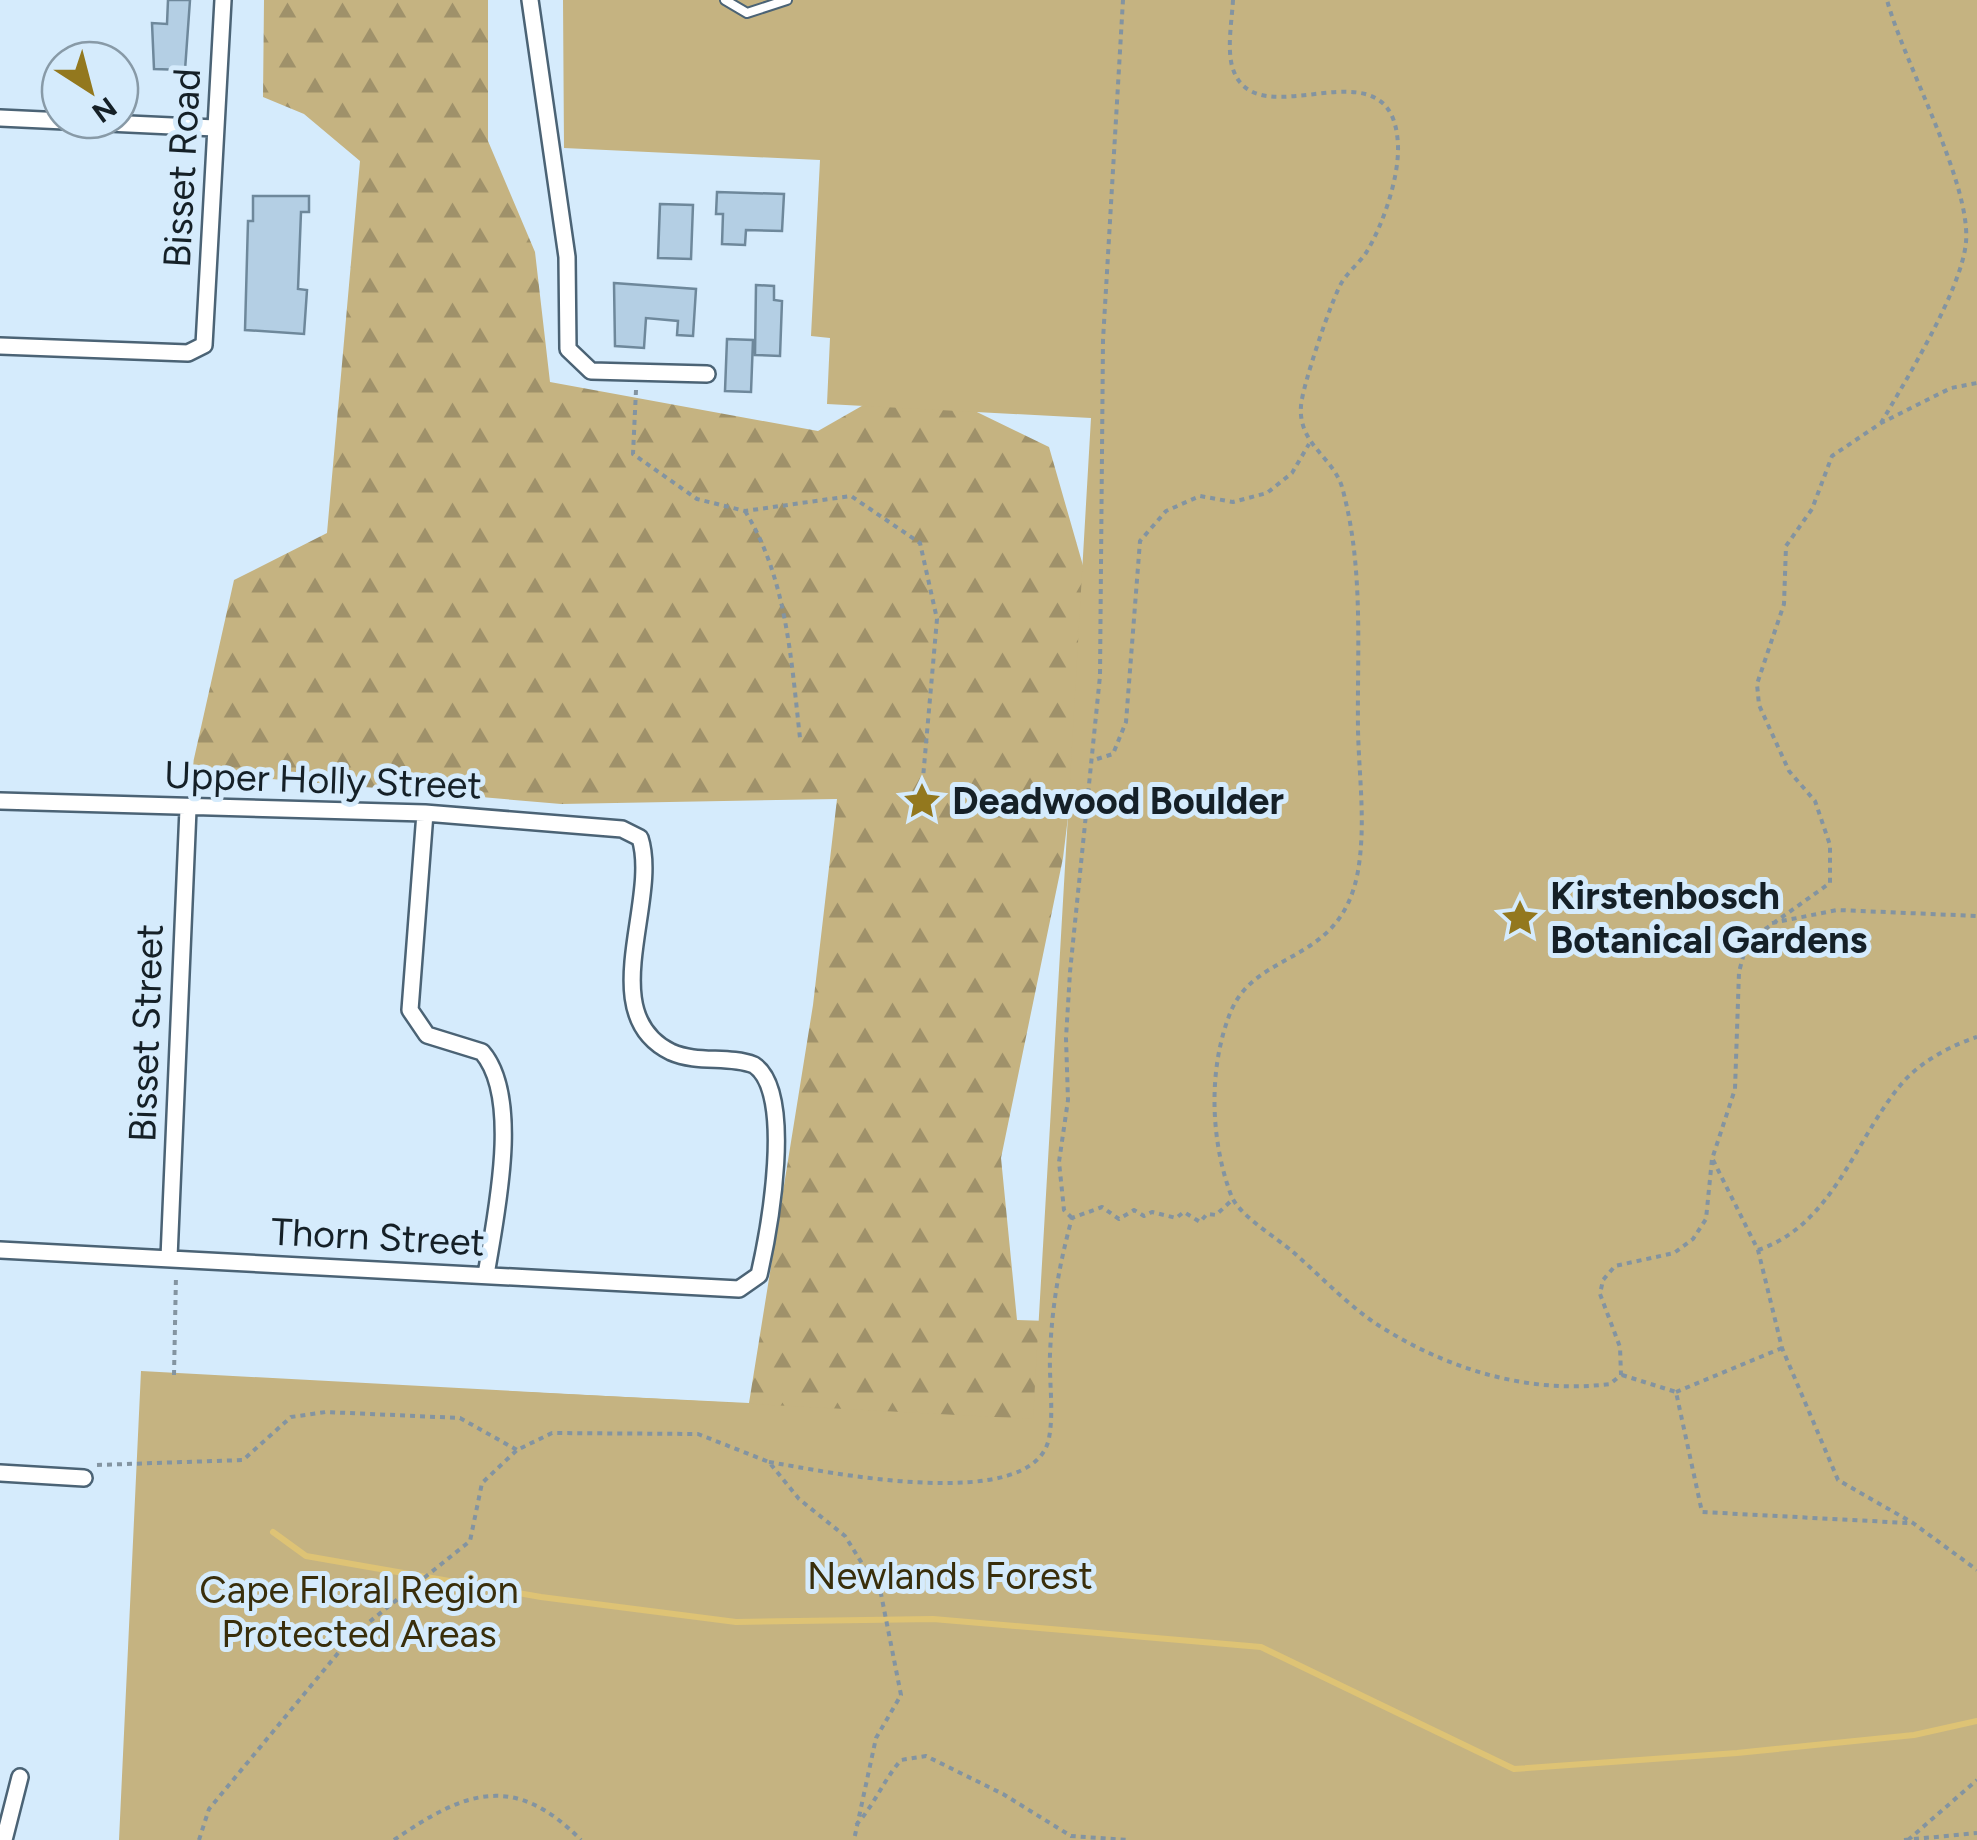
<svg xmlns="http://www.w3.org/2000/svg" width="1977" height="1840" viewBox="0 0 1977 1840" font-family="Figtree,sans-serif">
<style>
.forest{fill:url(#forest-firs)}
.green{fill:#c5b381}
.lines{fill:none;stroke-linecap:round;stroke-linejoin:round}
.stream{stroke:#dec375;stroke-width:6}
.building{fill:#b4cfe4;stroke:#6e889b;stroke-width:2.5}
.lane-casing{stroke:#4b6375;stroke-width:12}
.street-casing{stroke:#4b6375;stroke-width:20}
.path{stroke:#8394a1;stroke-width:4;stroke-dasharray:5 5;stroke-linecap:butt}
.lane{stroke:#fff;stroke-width:8}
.street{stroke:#fff;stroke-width:15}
.labels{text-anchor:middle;stroke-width:10;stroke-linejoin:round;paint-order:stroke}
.street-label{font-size:38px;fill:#152027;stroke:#d5ebfc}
.poi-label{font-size:38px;font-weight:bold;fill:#152027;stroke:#d5ebfc;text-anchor:start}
.park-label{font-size:38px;fill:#392e0b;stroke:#d5ebfc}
</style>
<defs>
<pattern id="forest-firs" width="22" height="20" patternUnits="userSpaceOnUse" patternTransform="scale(2.5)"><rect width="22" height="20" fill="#c5b381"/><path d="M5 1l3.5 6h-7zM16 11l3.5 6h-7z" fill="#9f916a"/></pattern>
</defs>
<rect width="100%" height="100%" fill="#d5ebfc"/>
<path class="forest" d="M264 0H488V141L535 252 550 382 818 431 909 379 1049 447 1094 604 1063 858 1001 1158 1017 1320 1210 1326 1687 0 1977 1840H141L172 1375 749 1403 813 1005 837 799 561 804 191 772 234 580 327 533 360 161 304 114 263 97Z"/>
<path class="green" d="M563 0H1977V1840H119L141 1371 1033 1419 1091 418 827 404 830 338 811 336 820 160 564 148Z"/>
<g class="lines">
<path class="stream" d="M273 1532 306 1556 541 1597 736 1622 933 1619 1261 1647 1514 1769 1737 1753 1914 1735 1977 1721"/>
</g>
<path class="building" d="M168 0H190L185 70 154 69 152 23 167 24Z
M717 192 784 194 782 231 746 230 745 245 722 244 723 214H716Z
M253 196H309V212H301L298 289 307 290 304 334 245 330 248 221H253Z
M660 204 693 205 691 259 658 258Z
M614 283 696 289 693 336 677 335 678 321 646 318 644 348 615 346Z
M756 285 774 286V300L782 301 780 356 755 355Z
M727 339 753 340 751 392 725 391Z"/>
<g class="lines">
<g class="lane-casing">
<path id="lane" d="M725 0 747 13 787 0"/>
</g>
<g class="street-casing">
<path id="street" d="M530 0 567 257 568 349 591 371 707 374
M0 118 215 128
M0 346 188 353 204 345 223 0
M0 801 425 813 622 829 640 838C660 901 593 1014 671 1052 698 1064 728 1055 754 1065 795 1092 769 1231 759 1275L739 1289 0 1250
M425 813 410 1010 427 1035 482 1052C522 1098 495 1218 486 1275
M169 1258 188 809
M0 1473 84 1478
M4 1840 20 1777"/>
</g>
<path class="path" d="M1233 0C1232 20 1227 46 1232 66 1254 145 1394 33 1398 146 1399 178 1383 225 1366 253 1359 263 1349 271 1342 282 1332 298 1302 387 1301 406 1298 444 1333 457 1342 487 1364 566 1357 649 1358 730 1359 777 1366 824 1358 871 1341 966 1258 948 1231 1011 1208 1067 1210 1139 1231 1195 1239 1216 1276 1237 1293 1252 1323 1278 1352 1310 1386 1330 1453 1371 1532 1394 1610 1384L1621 1375 1620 1347 1600 1294 1603 1280 1615 1266 1674 1253 1693 1239 1706 1219 1712 1159 1735 1089 1739 972 1747 942 1830 883V845L1815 801 1789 771 1759 705 1757 684 1784 604 1786 546 1812 509 1832 456 1881 423 1951 388 1977 383
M636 390 633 454 697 499 745 511 851 496 920 543 937 619 923 778
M1881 423C1906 380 1962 289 1966 242 1971 183 1904 63 1887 0
M745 511C787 579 791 659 800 738
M1097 759 1113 754 1126 722 1140 541 1166 511 1200 496 1233 502 1267 493 1292 473 1309 444
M1772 923 1837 910 1977 916
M1713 1160 1758 1250 1782 1348 1838 1480 1913 1523 1977 1570
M1072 1218 1064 1210 1059 1162 1068 1100 1066 1038 1070 972 1100 676 1103 340 1123 0
M1758 1250C1835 1224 1855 1137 1904 1081 1922 1061 1952 1045 1977 1037
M174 1375 176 1275
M1622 1375 1676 1392 1702 1512 1908 1523
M1676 1392 1782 1348
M769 1462C823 1471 1034 1516 1049 1438 1054 1412 1049 1381 1050 1354 1052 1306 1059 1265 1072 1218L1102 1207 1119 1219 1134 1210 1144 1216 1152 1212 1176 1218 1184 1212 1200 1222 1207 1214 1216 1215 1232 1200
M97 1465 243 1460 291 1417 326 1412 460 1418 517 1450
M856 1825C875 1804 883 1781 901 1760L926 1756 1003 1794 1071 1836 1128 1840
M199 1840 209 1809 353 1635 470 1541 482 1483 517 1450 552 1433 698 1434 769 1462 799 1499 845 1536 881 1594 901 1695 876 1738 854 1840
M394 1840C465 1791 514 1772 581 1840
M1904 1840 1977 1833
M1908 1840 1977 1780"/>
<use href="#lane" class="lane"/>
<use href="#street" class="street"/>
</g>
<defs>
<g id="sight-bare" transform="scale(3)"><path d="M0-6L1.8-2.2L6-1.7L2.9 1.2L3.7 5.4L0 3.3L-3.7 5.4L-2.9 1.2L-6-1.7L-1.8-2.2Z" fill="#93781e" stroke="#d5ebfc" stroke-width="2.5" paint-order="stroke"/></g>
</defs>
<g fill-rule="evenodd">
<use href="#sight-bare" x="922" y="801"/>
<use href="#sight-bare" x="1520" y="918"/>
</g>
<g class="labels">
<g class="street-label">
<text transform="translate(182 168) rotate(-87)" y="13">Bisset Road</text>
<text transform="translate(323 780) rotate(2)" y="13">Upper Holly Street</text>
<text transform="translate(146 1033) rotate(-88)" y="13">Bisset Street</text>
<text transform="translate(378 1237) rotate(3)" y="13">Thorn Street</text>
</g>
<g class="poi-label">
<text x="952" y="814">Deadwood Boulder</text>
<text x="1550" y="909">Kirstenbosch<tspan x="1550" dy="44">Botanical Gardens</tspan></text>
</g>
<g class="park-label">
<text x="950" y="1589">Newlands Forest</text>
<text x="359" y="1603">Cape Floral Region<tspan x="359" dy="44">Protected Areas</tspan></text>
</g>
</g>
<g transform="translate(90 90) rotate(144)"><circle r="48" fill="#d5ebfc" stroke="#889aa7" stroke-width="2.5"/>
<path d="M0-8L18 38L0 25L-18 38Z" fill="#93781e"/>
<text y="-15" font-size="28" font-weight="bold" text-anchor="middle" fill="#152027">N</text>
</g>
</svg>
